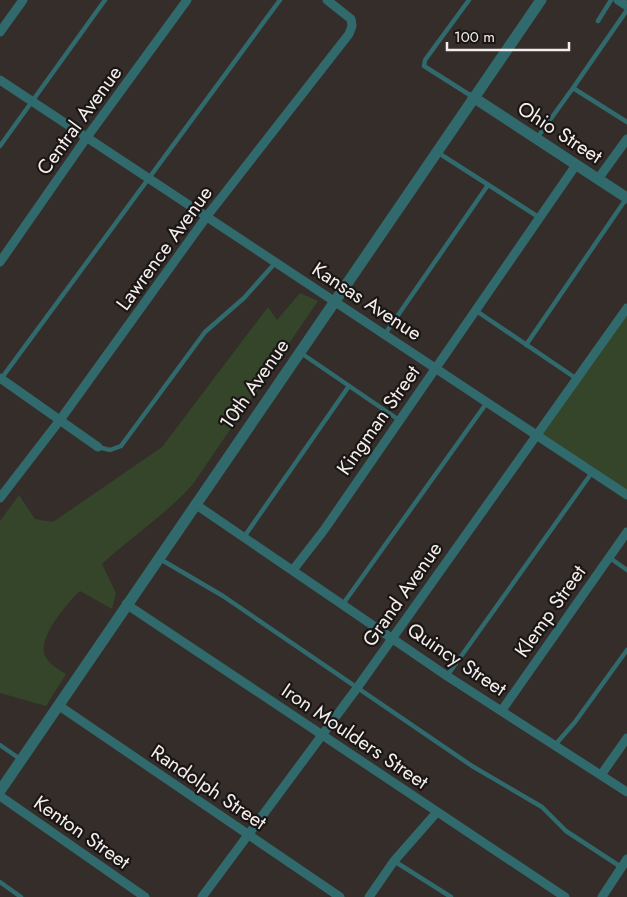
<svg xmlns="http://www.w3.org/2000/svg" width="627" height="897" viewBox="0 0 627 897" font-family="Jost,sans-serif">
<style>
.green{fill:#344529}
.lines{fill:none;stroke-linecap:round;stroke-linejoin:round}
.service{stroke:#306a6d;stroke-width:4.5}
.minor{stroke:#306a6d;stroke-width:9}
.tertiary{stroke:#306a6d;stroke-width:11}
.labels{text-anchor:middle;stroke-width:4.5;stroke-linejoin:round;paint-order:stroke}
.street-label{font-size:20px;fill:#f3eeeb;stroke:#1a1615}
</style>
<rect width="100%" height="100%" fill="#352d29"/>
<path class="green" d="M300 293 318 301 193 484C166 515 132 536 102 564L116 593 112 609 80 591C68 602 37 638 45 656 49 664 58 669 66 674L46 706 0 693V521L19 495 35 519 53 522 162 447 268 307 277 320Z
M627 308V495L538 434Z"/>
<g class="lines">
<path class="service" d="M469 0 425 60 424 66 473 97
M598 21 611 0
M573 88 627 10
M537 138 573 88 627 122
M0 146 105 0
M437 152 540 218
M475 310 577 379
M385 334 488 185
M526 345 626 199
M301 353 399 420
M1 379 280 0
M98 447 110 450 121 446 205 332 244 298 276 262
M244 537 349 386
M610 558 627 570
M160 559 223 596 472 766 542 807 566 831 621 867
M343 604 488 401
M447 676 593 471
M0 745 20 759
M555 745 575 722 627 650
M394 861 451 897
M0 882 21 897"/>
<path class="minor" d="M618 0 627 6
M0 32 23 0
M0 80 627 495
M598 179 627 139
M0 262 87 137 187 0
M0 378 98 447
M0 498 60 420 207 216 349 34 352 26 351 19 327 0
M195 504 447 676 627 792
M293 570 324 530 576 165
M126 604 565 897
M58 705 340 897
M502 710 627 532
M601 775 627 738
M0 796 145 897
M202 897 357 688 627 308
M369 897 394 861 437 812
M602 897 627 859"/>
<path class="tertiary" d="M473 97 627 198
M0 791 541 0"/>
</g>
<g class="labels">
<g class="street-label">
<text transform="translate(79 120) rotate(-54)" y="7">Central Avenue</text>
<text transform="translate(560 132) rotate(33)" y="7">Ohio Street</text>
<text transform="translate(164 248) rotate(-54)" y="7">Lawrence Avenue</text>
<text transform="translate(367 301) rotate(33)" y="7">Kansas Avenue</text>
<text transform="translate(254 384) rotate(-55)" y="7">10th Avenue</text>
<text transform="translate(378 420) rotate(-55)" y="7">Kingman Street</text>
<text transform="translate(402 594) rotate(-55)" y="7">Grand Avenue</text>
<text transform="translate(550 611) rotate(-55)" y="7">Klemp Street</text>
<text transform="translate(457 659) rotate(34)" y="7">Quincy Street</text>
<text transform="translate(355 736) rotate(34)" y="7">Iron Moulders Street</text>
<text transform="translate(209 787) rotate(34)" y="7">Randolph Street</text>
<text transform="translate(82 832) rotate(35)" y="7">Kenton Street</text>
</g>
</g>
<path d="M447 42v8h122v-8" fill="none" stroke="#f3eeeb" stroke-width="2.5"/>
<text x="454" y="42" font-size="15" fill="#f3eeeb" stroke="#1a1615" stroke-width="4" paint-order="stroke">100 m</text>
</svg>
